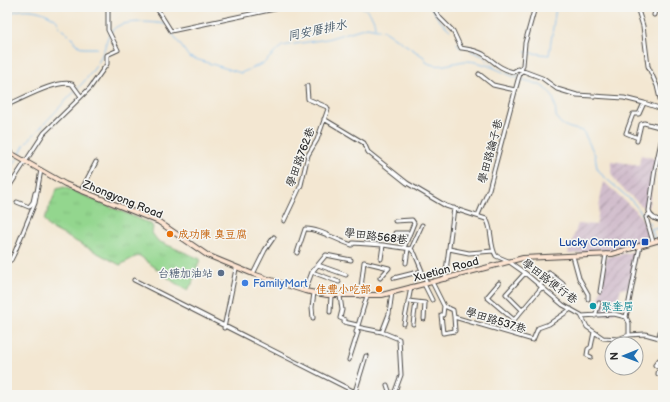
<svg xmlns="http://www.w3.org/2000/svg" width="670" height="402" viewBox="0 0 670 402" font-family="'Balsamiq Sans','LXGW WenKai TC',sans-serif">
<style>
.industrial{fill:url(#industrial-furrows)}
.grass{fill:url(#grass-tufts);stroke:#5f805c}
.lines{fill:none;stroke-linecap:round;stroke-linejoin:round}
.stream{stroke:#7bbaef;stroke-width:1}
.street-casing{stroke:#494744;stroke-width:5}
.secondary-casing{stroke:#494744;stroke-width:6}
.street{stroke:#fff;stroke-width:3}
.secondary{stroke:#fde4d1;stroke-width:4}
.food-dot{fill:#e8710a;stroke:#f6f6f2;stroke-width:1.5}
.transit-dot{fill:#1a4fb4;stroke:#f6f6f2;stroke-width:1.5}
.service-dot{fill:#5c6f8a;stroke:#f6f6f2;stroke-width:1.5}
.shop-dot{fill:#3f7fe0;stroke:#f6f6f2;stroke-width:1.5}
.culture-dot{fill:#0f9aa8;stroke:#f6f6f2;stroke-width:1.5}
.labels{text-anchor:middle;stroke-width:3;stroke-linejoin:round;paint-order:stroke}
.street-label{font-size:11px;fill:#2b2b2b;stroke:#f6f6f2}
.food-label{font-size:11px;fill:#c56008;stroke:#f6f6f2;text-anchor:start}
.transit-label{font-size:11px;fill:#164399;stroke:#f6f6f2;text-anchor:end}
.service-label{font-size:11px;fill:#4e5e75;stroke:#f6f6f2;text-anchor:end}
.shop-label{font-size:11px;fill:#366cbe;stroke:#f6f6f2;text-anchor:start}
.culture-label{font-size:11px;fill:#0d838f;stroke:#f6f6f2;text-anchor:start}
.water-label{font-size:12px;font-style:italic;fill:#435666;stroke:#f6f6f2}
</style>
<defs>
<pattern id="industrial-furrows" width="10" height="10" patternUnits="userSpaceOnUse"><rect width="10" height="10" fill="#d1bdcc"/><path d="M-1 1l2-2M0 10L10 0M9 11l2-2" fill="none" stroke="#aa9aa6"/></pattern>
<pattern id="grass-tufts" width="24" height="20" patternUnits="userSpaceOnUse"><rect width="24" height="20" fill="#93d68e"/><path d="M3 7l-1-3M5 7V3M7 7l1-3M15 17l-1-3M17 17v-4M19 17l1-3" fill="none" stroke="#7fb87b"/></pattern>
</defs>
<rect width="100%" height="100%" fill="#f6f6f2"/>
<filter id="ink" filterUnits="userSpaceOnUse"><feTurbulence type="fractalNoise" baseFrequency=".025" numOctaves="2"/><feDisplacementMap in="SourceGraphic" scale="8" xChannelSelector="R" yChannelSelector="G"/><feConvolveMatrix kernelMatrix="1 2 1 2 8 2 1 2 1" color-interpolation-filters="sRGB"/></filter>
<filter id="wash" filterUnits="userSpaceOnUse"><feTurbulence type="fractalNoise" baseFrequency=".012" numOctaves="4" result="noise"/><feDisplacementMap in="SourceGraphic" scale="16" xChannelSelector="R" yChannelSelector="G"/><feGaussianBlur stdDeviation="0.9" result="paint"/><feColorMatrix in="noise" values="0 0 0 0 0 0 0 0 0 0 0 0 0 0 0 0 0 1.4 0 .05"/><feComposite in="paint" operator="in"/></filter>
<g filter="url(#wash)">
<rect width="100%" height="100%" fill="#f3e7d2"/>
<path class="industrial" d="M641 155 656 159 649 204 646 210 617 183 611 173 612 161 639 165Z
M603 181 639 214 645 224 649 241 624 250 568 254 578 224 596 225 597 222Z
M637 251 629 289 621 288 614 314H607L600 316 602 302 599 301 606 257Z"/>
<path class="grass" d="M64 187 151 224 153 227 152 233 158 241 200 259 192 284 187 290 175 283 140 256 135 257 120 265 49 227 44 220 57 189Z"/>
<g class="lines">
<path class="stream" d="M362 7C369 11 375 18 375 27
M431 7 439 20 450 30
M7 15C21 6 41 9 55 19 58 21 58 24 60 27 64 33 72 35 75 43L83 48H97
M172 33 189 57 241 73 264 63 282 46 327 39 367 27 383 30 424 57 426 62C439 70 452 62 466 61 483 61 502 72 517 78
M457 43 460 48
M471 51 483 56 494 67
M525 52 549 55 556 7
M516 77 520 70
M520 79C536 83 552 86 555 105 556 110 555 116 558 120 563 128 576 129 583 131L595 155 597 168 602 175 632 201 644 216
M77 89C86 80 95 69 101 57 107 46 105 35 116 27 126 20 154 22 165 24
M18 157 25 144 75 91
M7 176 17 159
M649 222 655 240
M652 229 663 228
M656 242 663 252"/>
</g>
</g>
<g filter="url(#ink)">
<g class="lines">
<g class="street-casing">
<path id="street" d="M156 7 171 31 284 7
M433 7 440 18 453 31 461 48C468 49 476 50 483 54 495 62 498 68 513 72L518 69 542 78 557 89 577 95 624 98 644 103
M637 7 643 26 648 66 657 86 663 112
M656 7 663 11
M654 15 656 7
M479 74 493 85 515 90
M7 105C22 99 57 79 72 84L80 95
M324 119 364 143 368 152 407 183 446 206 486 219C493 228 489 245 496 256L508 261 525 273 563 305 581 315 587 327 603 338 618 339 629 335 645 334 663 339
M663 133 655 169 649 211C650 217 657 220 663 221
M638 138 626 133 633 114H639L644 103 662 109
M637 141 641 124 644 123 663 128
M7 190 44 133 90 88 107 64V55L118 50 108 30V7
M81 191 96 162
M17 202 29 207 33 202 35 193
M649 214 646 217 653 242
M478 215 489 189 518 80 523 65 525 43 535 7
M284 221 301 185 308 155 317 140 328 109 327 107 308 99 307 86
M395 221 412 220 414 223 404 248
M395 233H410
M411 249 422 225
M449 249 469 253 493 251
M297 253 305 229C318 228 338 241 352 245L353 243 383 245 411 249 415 254 427 283
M573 256 579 278 588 294V299
M381 259 383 245
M7 261 11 260 14 254 35 203 41 170
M406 263 408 249
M318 265 346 275
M312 272 339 282
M253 274 265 250 274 237
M394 278 422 271
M445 279 454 208
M134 280 361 395
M432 282 444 306 443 315H441L443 333 455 331 454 317
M499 283 487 297 514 320 542 287
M424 284 432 300
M540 285 549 273 563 284
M305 291 312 272 326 255 351 260
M600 292 606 254
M340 296 342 310 340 318 345 320 344 322 357 325
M360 296 364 262 389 268 380 278
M408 301 425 303 424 319
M444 306 453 310 454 317 533 340 538 328 549 324 571 309
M521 309 506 294 525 273
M330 312 331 296
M582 316 614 314 626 317
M595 316 599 303
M313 318 312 307 314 293
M404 324 411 287
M413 324 416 302
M357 327 382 332 399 339 401 375 394 394H390L387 385
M224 328 236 269
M382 332 389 314 392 292
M629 335V323L626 317 640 246
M659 338 660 332H663
M591 357 587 355 588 349 591 347 594 332
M349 360 358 332H356L367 296
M658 374 659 368 655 365 659 360 663 358
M355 392 366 356"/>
</g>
<g class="secondary-casing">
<path id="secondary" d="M7 151 65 184 159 222 207 255 253 274 305 291 327 295H382L523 258 612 254 663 239"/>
</g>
<use href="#street" class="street"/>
<use href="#secondary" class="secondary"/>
</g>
</g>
<g class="food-dot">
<circle cx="170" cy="234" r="4"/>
<circle cx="379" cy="289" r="4"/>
</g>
<rect class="transit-dot" x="641" y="238" width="8" height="8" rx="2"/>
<circle class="service-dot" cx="221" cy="273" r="4"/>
<circle class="shop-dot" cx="245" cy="283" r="4"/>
<circle class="culture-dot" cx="593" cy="306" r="4"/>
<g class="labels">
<g class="street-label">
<text transform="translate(490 151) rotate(-75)" y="4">學田路論子巷</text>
<text transform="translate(300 157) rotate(-70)" y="4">學田路762巷</text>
<text transform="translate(123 199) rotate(22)" y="4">Zhongyong Road</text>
<text transform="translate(376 236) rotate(7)" y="4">學田路568巷</text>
<text transform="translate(446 269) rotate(-15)" y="4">Xuetian Road</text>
<text transform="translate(550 281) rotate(37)" y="4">學田路便行巷</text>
<text transform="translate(496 320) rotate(17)" y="4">學田路537巷</text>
</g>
<g class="food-label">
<text x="178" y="238">成功陳 臭豆腐</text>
<text x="371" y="293" text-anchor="end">佳豐小吃部</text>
</g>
<g class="transit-label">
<text x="637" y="246">Lucky Company</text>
</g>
<g class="service-label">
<text x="213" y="277">台糖加油站</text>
</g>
<g class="shop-label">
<text x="253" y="287">FamilyMart</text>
</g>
<g class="culture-label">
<text x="601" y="310">聚奎居</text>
</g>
<g class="water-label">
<text transform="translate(317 30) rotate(-12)" y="4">同安厝排水</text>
</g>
</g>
<rect width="670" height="402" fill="none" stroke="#f6f6f2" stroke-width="24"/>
<g transform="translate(624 356) rotate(269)"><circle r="19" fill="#f6f6f2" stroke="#a5a5a2"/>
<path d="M0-3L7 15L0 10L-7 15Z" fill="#1f6fb2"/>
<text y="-6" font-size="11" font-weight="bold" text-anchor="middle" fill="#2b2b2b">N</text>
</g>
</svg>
